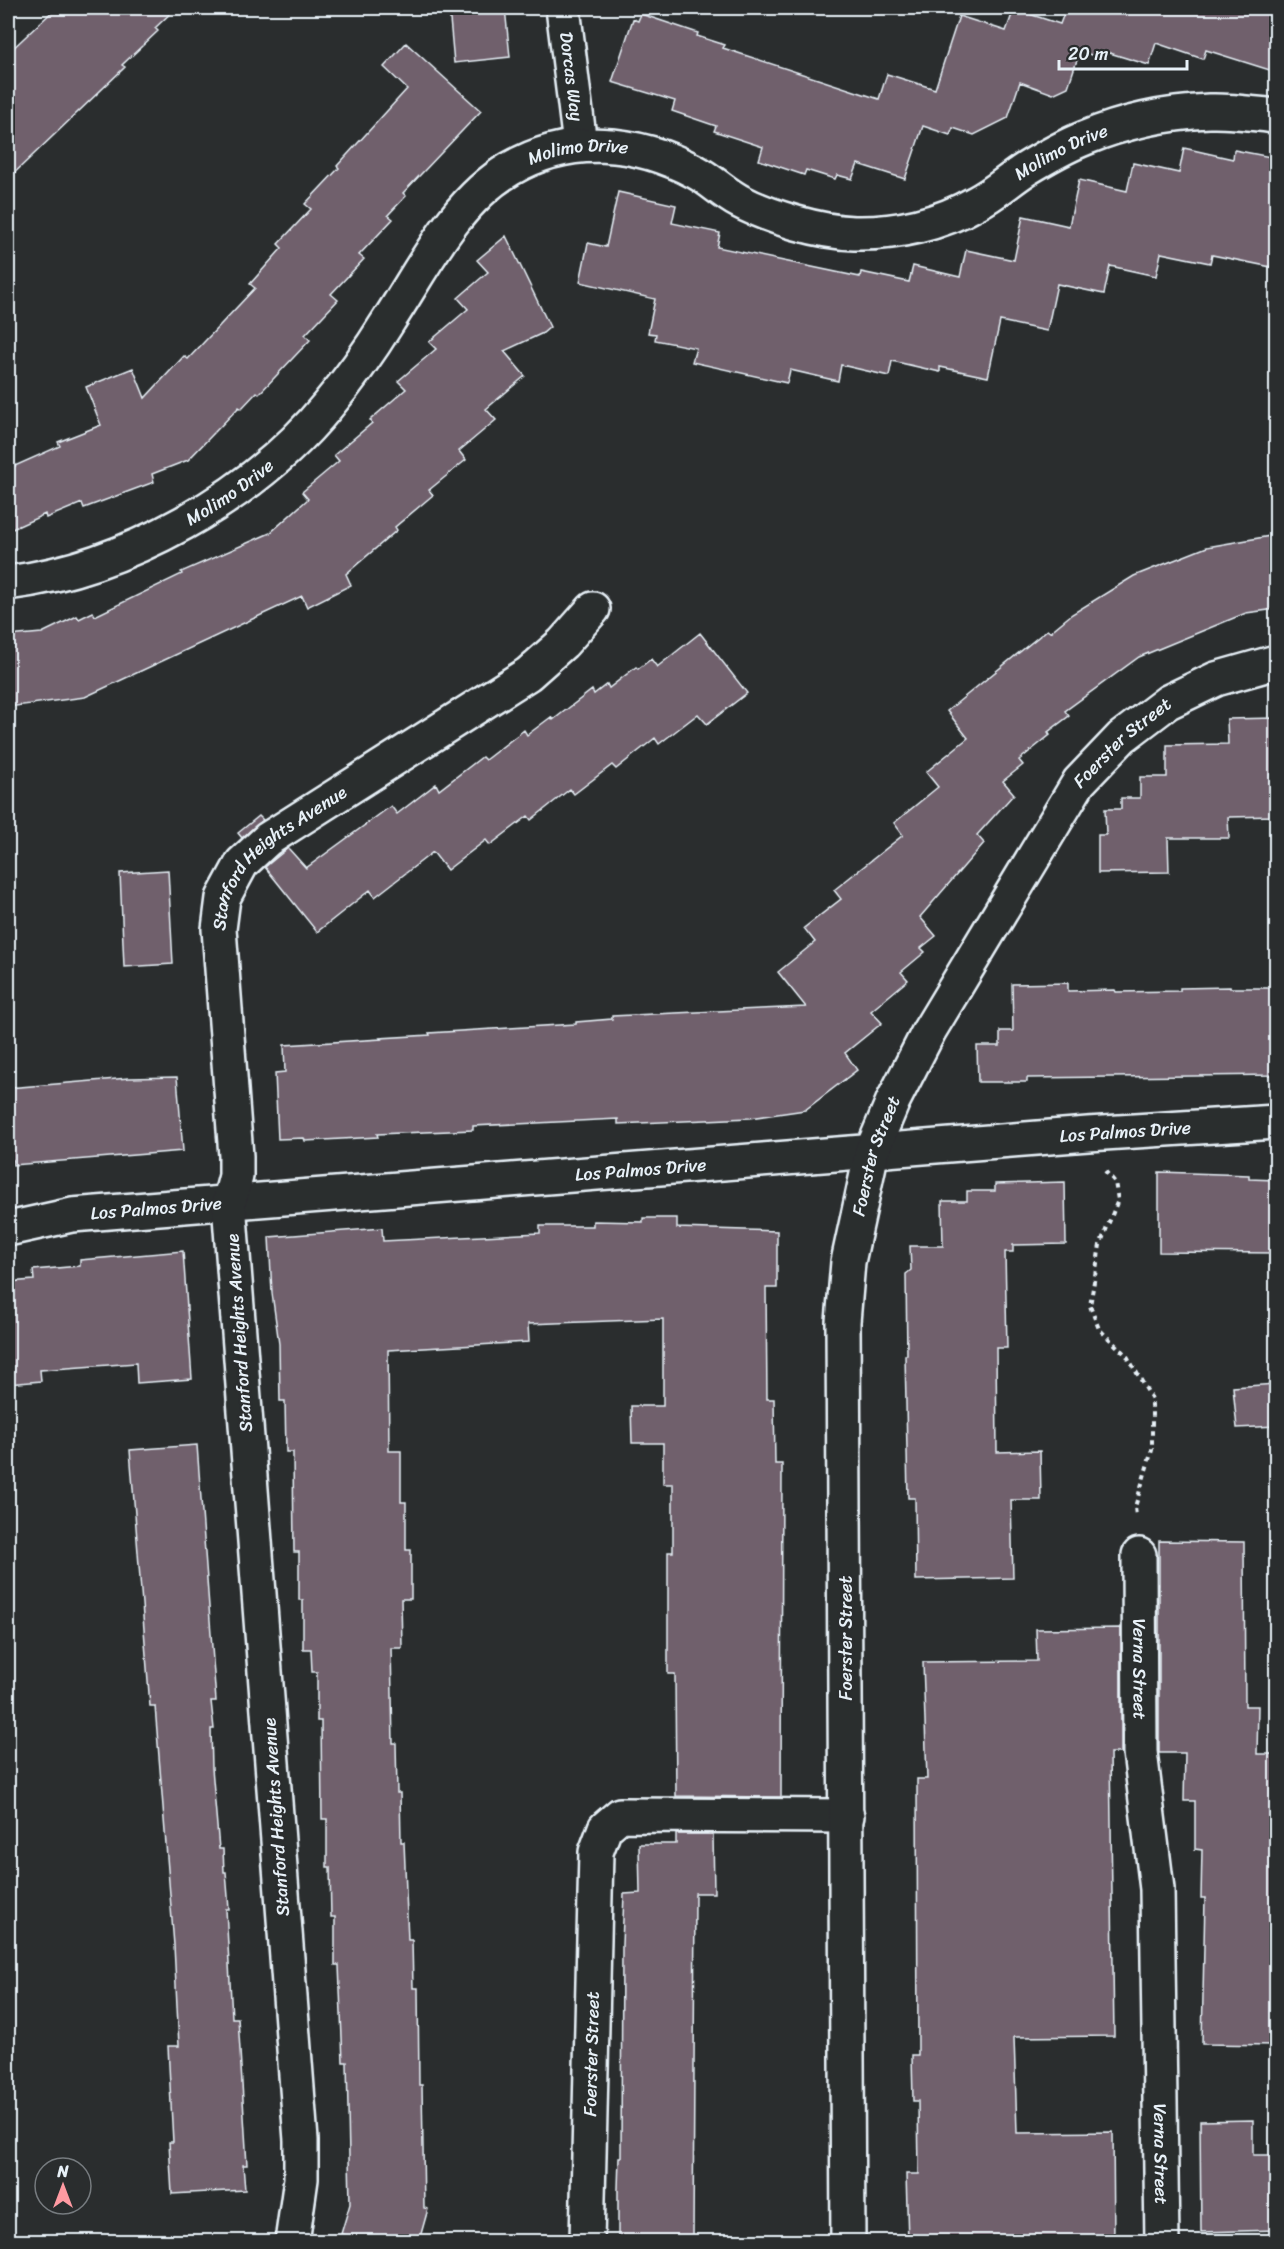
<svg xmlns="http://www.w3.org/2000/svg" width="1284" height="2249" viewBox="0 0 1284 2249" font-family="Sriracha,sans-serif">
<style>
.building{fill:#70606c;stroke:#e8f1f8;stroke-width:1.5}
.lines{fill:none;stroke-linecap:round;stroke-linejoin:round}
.minor-casing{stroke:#e8f1f8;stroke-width:38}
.path{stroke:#e8f1f8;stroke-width:4;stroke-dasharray:4.5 4.5;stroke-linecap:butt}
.minor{stroke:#2a2d2e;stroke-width:33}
.labels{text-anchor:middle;stroke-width:5;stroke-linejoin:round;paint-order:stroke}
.street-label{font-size:18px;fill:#e8f1f8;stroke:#2a2d2e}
</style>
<rect width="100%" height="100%" fill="#2a2d2e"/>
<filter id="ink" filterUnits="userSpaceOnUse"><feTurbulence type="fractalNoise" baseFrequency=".0167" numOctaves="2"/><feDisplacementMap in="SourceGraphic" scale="12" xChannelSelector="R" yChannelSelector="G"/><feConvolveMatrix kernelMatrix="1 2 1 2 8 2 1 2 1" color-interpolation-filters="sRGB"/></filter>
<g filter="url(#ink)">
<path class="building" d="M56 8H176L155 28 158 31 122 65 125 67 8 179V53Z
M449 8H505L510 57 454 63Z
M1066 8H1276V72L1206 50 1203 59 1156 43 1149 65 1103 51 1100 58 1080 51 1068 87 1053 94 1020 82 1008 118 974 135 953 128 950 135 923 126 905 179 858 164 852 179 837 175 835 179 806 170 804 175 759 160 763 147 714 131 716 126 672 111 675 101 612 82 633 19 638 21 641 14 698 33 697 36 725 45 723 48 879 99 887 74 935 89 959 16 1006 31 1014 9 1060 24Z
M406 43 481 111 403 193 406 196 388 215 393 219 359 255 364 259 331 294 338 300 305 335 310 340 259 394 257 392 241 409 239 407 188 460 152 474 154 482 84 508 82 503 46 518 45 514 8 531V469L60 446 58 442 101 425 86 387 133 368 145 398 184 356 188 359 255 288 250 284 282 248 278 244 311 209 305 204 339 168 337 166 407 89 384 67Z
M1184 148 1233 159 1234 150 1276 158V268L1212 255 1210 263 1161 253 1156 276 1110 266 1104 294 1057 284 1047 331 1000 321 988 377 940 367V372L892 361 889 376 841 365 838 381 790 370 787 383 692 362 696 348 655 340 656 334 648 333 655 299 580 282 588 243 606 247 618 192 676 205 672 223 720 233 717 247 860 277 861 272 909 282 913 266 960 277 966 250 1014 260 1023 216 1069 226 1079 180 1127 191 1133 163 1179 173Z
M506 236 550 327 543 333 504 351 525 376 486 409 496 420 459 451 466 460 429 490 433 495 395 527 397 530 346 574 351 585 307 607 302 596 85 697 8 707V636L42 633 77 616 79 619 93 612 95 616 182 574 181 572 270 533 308 499 302 492 339 461 334 455 372 423 370 420 406 389 398 381 436 349 429 342 468 309 458 298 488 272 477 260Z
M1276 535V609L1246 613 1139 657 1065 711 1069 716 1048 732 1050 735 1019 760 1023 765 1003 781 1014 794 977 835 984 843 920 917 936 936 921 948 925 952 901 972 908 980 871 1011 882 1023 845 1053 857 1070 805 1110 750 1118 618 1124V1119L473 1126V1130L377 1134 378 1137 305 1141 304 1138 278 1139 275 1073 285 1072 284 1045 381 1039 380 1038 430 1035 429 1033 576 1024V1022L612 1019V1016L806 1007 778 972 815 942 804 928 841 899 834 890 903 835 894 823 938 787 926 772 968 738 947 711 1047 630 1050 632 1072 614 1134 576 1207 547Z
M700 633 747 693 707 724 698 714 659 744 655 738 616 769 612 765 574 794 570 789 531 820 528 816 490 845 486 840 447 870 433 852 375 897 370 890 317 932 265 867 288 848 306 868 391 806 397 814 436 784 439 790 482 757 485 760 524 730 527 735 551 717 553 720 592 690 594 694 607 684 609 688 636 667 638 669 651 659 657 667Z
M1276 718V816L1228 817 1229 838H1168L1169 872 1098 873V835H1106L1105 809H1121V798H1140V777H1167V745L1228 744 1227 719Z
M259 816 263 820 242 838 238 833Z
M168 870 173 964 124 967 120 873Z
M1068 983V991L1115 990 1116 992 1180 991V988L1230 987V988H1276V1075L1027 1078V1082H978L977 1046H1000V1031H1013L1012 984Z
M177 1077 183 1151 13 1165V1160H8V1088L129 1078Z
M1159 1172 1249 1175V1179L1276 1180V1253L1159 1252Z
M1065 1182 1066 1244 1013 1245V1252H1005L1007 1348H996L997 1452 1040 1451 1041 1500H1011L1013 1578 916 1580 915 1498H908L905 1355H907L906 1274 911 1270 910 1246H943L942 1201H967V1191H995V1184Z
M643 1218H677V1228L777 1231V1288H766L767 1399H774L775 1464H782L781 1797 676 1796 675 1674H668V1552H673V1484H663V1443H632L631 1406H663V1319L528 1324 529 1342 388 1350 389 1451H401V1502H406V1550H411V1599H401L402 1648H391L393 1743H396L397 1793H400L401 1842H404L408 1940H412L413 1988H418L419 2085H422L424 2208 428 2209 419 2241H348L349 2236 341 2234 350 2204 347 2062H343L339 1965H335V1917H331L330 1867H327V1819H322L321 1721H317V1672H312L311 1649H303V1600H299V1552H294L293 1452H286L285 1401H280L279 1344 272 1293 269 1237 382 1228 383 1241 540 1233V1226H593V1221L643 1222Z
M183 1251 192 1379 137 1383 136 1363 40 1370 41 1381 8 1384V1282L34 1280 33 1270 80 1266V1260Z
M1276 1384V1426L1237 1428 1233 1387Z
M197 1445 216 1701H211L214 1729H211L212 1768 219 1849H223L224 1872H226L229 1909H226L232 2018H238L247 2165H243L245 2190 172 2194 169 2142H173L168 2046H179L174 1945 155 1706H150L130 1450Z
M1159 1541 1244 1542 1245 1706H1258L1257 1754H1276V2045L1202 2044 1205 1898H1201L1202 1850 1195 1849V1801H1184L1185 1753H1159Z
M1121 1628V1753H1110L1114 2036 1014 2037 1017 2133 1113 2132 1114 2241H908L906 2174H919L918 2101H913L912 2055H918L917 1779H927L923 1662 1037 1661 1036 1629Z
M676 1834H713L714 1893H695L693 2241H618V2189L619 2157H621L622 1945 624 1894 640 1893 639 1844H676Z
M1253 2120V2155H1276V2230L1201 2232 1200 2121Z"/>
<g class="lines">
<g class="minor-casing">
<g id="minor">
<path id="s1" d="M563 8 580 145"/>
<path id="s2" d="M8 583C125 568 253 497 328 405 351 378 371 349 389 320 423 268 455 201 510 169 570 134 636 140 696 172 711 180 724 193 739 201 769 217 820 232 854 233 896 234 940 224 976 203 994 194 1009 180 1026 169 1044 158 1065 146 1085 138 1124 122 1167 113 1209 111 1231 110 1255 114 1276 116"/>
<path id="s3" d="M8 1229 72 1215 1088 1134 1276 1122"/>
<path id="s4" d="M1139 1555 1140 1752 1157 1889 1162 2242"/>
<path id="s5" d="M292 2242 301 2179V2140L229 1203 236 1176V1156L219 929 223 898 242 863 268 839 528 674 563 643 593 609"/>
<path id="s6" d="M587 2242 596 1852 605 1828 620 1815 847 1816"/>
<path id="s7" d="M848 2242 843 1322 848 1262 863 1193 872 1151 893 1101 929 1031 1079 782 1122 737 1168 702 1216 679 1276 662"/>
</g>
</g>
<path class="path" d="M1105 1171 1115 1182 1118 1200 1100 1245 1090 1306 1099 1329 1127 1356 1152 1399V1450L1135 1507 1136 1516"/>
<use href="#minor" class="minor"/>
</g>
</g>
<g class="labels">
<g class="street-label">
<text dy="6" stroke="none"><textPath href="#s1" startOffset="69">Dorcas Way</textPath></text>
<text dy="6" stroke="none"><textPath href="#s2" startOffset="1268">Molimo Drive</textPath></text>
<text dy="6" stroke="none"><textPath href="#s2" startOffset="746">Molimo Drive</textPath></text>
<text dy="6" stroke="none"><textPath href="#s2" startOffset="242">Molimo Drive</textPath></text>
<text dy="6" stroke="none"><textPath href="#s7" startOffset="1576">Foerster Street</textPath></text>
<text dy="6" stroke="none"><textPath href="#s5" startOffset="1416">Stanford Heights Avenue</textPath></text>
<text dy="6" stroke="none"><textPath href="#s3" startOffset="1122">Los Palmos Drive</textPath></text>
<text dy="6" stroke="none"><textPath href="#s7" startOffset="1090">Foerster Street</textPath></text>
<text dy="6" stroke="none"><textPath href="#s3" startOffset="636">Los Palmos Drive</textPath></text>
<text dy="6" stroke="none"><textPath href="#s3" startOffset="150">Los Palmos Drive</textPath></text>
<text transform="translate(239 1333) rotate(-94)" y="6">Stanford Heights Avenue</text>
<text transform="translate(846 1638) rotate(-90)" y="6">Foerster Street</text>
<text dy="6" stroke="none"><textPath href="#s4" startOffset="114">Verna Street</textPath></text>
<text transform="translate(276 1817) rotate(-94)" y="6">Stanford Heights Avenue</text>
<text dy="6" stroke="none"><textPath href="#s6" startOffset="188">Foerster Street</textPath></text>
<text dy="6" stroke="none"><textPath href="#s4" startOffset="600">Verna Street</textPath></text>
</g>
</g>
<rect width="1284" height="2249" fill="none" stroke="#2a2d2e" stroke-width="30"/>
<rect x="15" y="15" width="1254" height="2219" fill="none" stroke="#e8f1f8" stroke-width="2" filter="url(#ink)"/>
<g transform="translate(63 2186)"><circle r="28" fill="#2a2d2e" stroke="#767b7f" stroke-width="1.5"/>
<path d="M0-4.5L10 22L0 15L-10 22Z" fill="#ff9aa2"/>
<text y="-9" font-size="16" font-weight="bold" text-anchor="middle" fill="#e8f1f8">N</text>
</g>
<path d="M1059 60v9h128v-9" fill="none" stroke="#e8f1f8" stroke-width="3"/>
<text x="1068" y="60" font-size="18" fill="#e8f1f8" stroke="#2a2d2e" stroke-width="4.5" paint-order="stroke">20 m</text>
</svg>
